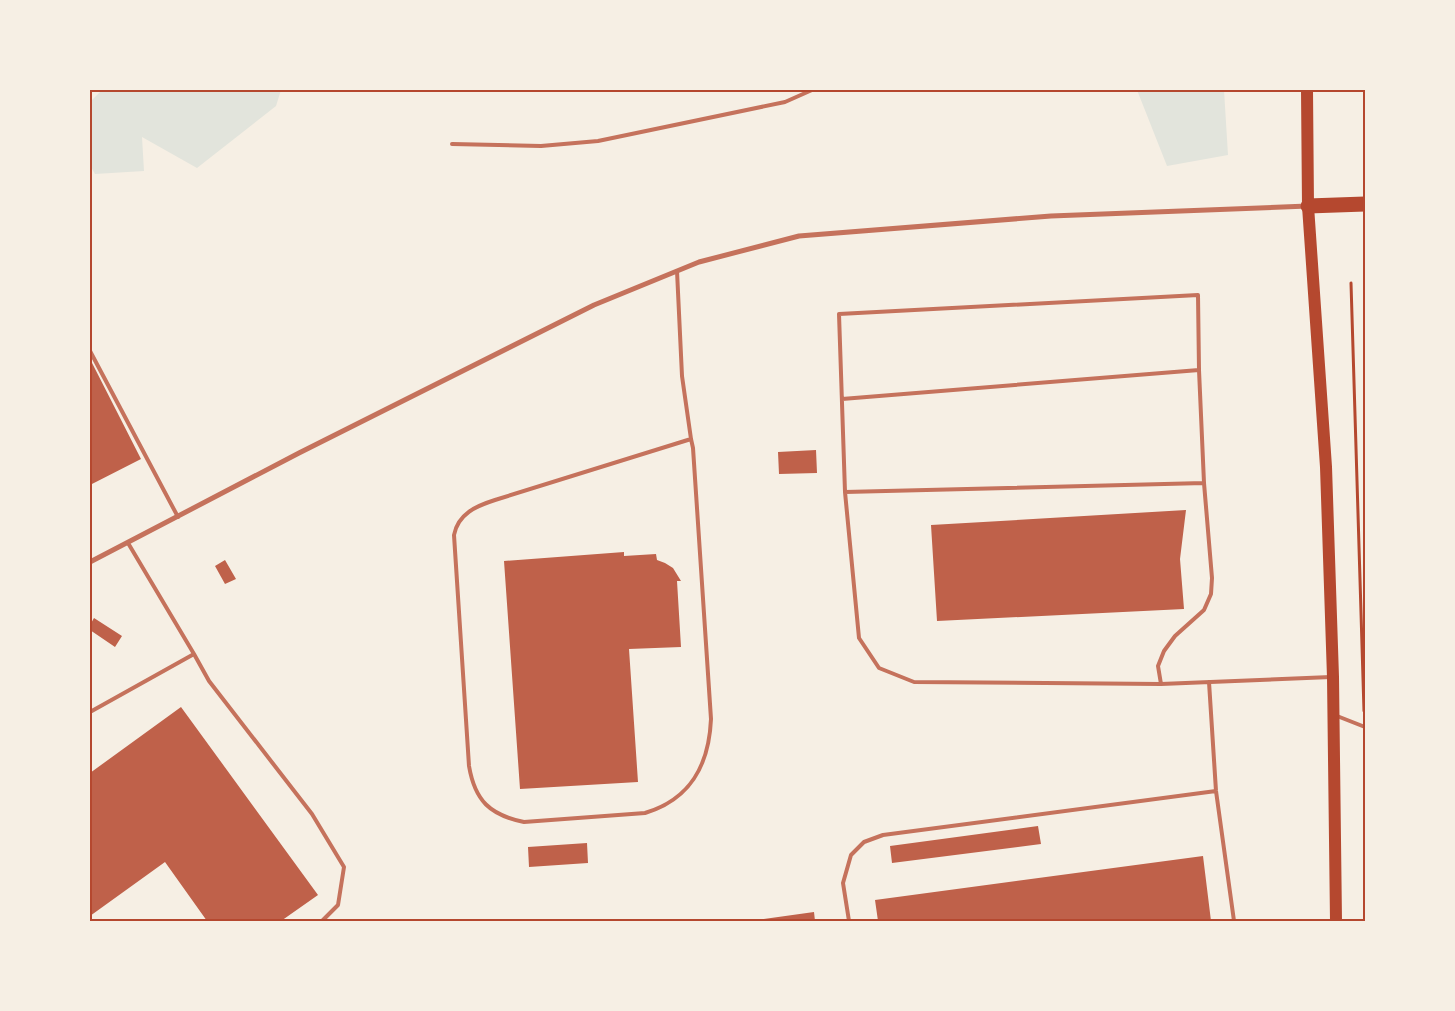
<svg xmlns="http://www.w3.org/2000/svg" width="1455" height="1011" viewBox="0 0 1455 1011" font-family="'PT Sans',sans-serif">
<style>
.green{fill:#e2e4dc}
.building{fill:#bf614a}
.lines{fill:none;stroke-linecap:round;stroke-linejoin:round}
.path{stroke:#b5482f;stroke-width:3}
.service{stroke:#c5725c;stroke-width:4}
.minor{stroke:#c5725c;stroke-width:5}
.primary{stroke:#b5482f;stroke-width:12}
.motorway{stroke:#b5482f;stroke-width:15}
.neatline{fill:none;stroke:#b5482f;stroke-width:2}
</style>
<rect width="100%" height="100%" fill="#f6efe4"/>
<path class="green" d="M102 90H281L276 106 197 168 142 137 144 171 95 174 90 165V102Z
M1137 90H1224L1228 155 1167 166Z"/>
<path class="building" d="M90 359 141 459 90 485Z
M816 450 817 473 779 474 778 452Z
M1186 510 1180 559 1184 609 937 621 931 525Z
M624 552V556L656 554 657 560 665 563 673 568 681 581H677L681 647 629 649 638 782 520 789 504 561Z
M225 560 236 579 225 584 215 566Z
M94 618 122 636 115 647 90 630V625Z
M181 707 318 895 281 921H207L165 862 90 916V773Z
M1038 826 1041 844 892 863 890 846Z
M587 843 588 863 529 867 528 847Z
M1203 856 1211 921H878L875 900Z
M814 912 815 921H756V920Z"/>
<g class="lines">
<path class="path" d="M1351 283 1364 711"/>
<path class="service" d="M452 144 541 146 598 141 785 102 812 90
M677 271 682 376 691 439 693 448 711 719C709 765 691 799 645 813L524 822C490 815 475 801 469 766L454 535C458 514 476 506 495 500L691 439
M90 351 178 517
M842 399 1199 370
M845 492 839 314 1198 295 1199 370 1204 483
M128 543 194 654
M1209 682 1216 791 1234 921
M1161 684 1158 666 1164 651 1175 636 1204 610 1211 594 1212 578 1204 483 845 492 859 638 879 668 914 682 1161 684 1331 677
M90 712 194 654 209 681 312 814 344 867 338 905 322 921
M1337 716 1365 727
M849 921 843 883 851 855 864 842 883 835 1216 791"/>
<path class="minor" d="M90 562 299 453 594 305 699 262 799 236 1051 216 1308 206"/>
<path class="primary" d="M1307 90 1308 206 1326 467 1333 677 1336 921"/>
<path class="motorway" d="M1308 206 1365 204"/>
</g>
<rect width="1455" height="1011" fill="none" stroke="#f6efe4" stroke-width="182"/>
<rect x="91" y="91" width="1273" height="829" class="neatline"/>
</svg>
